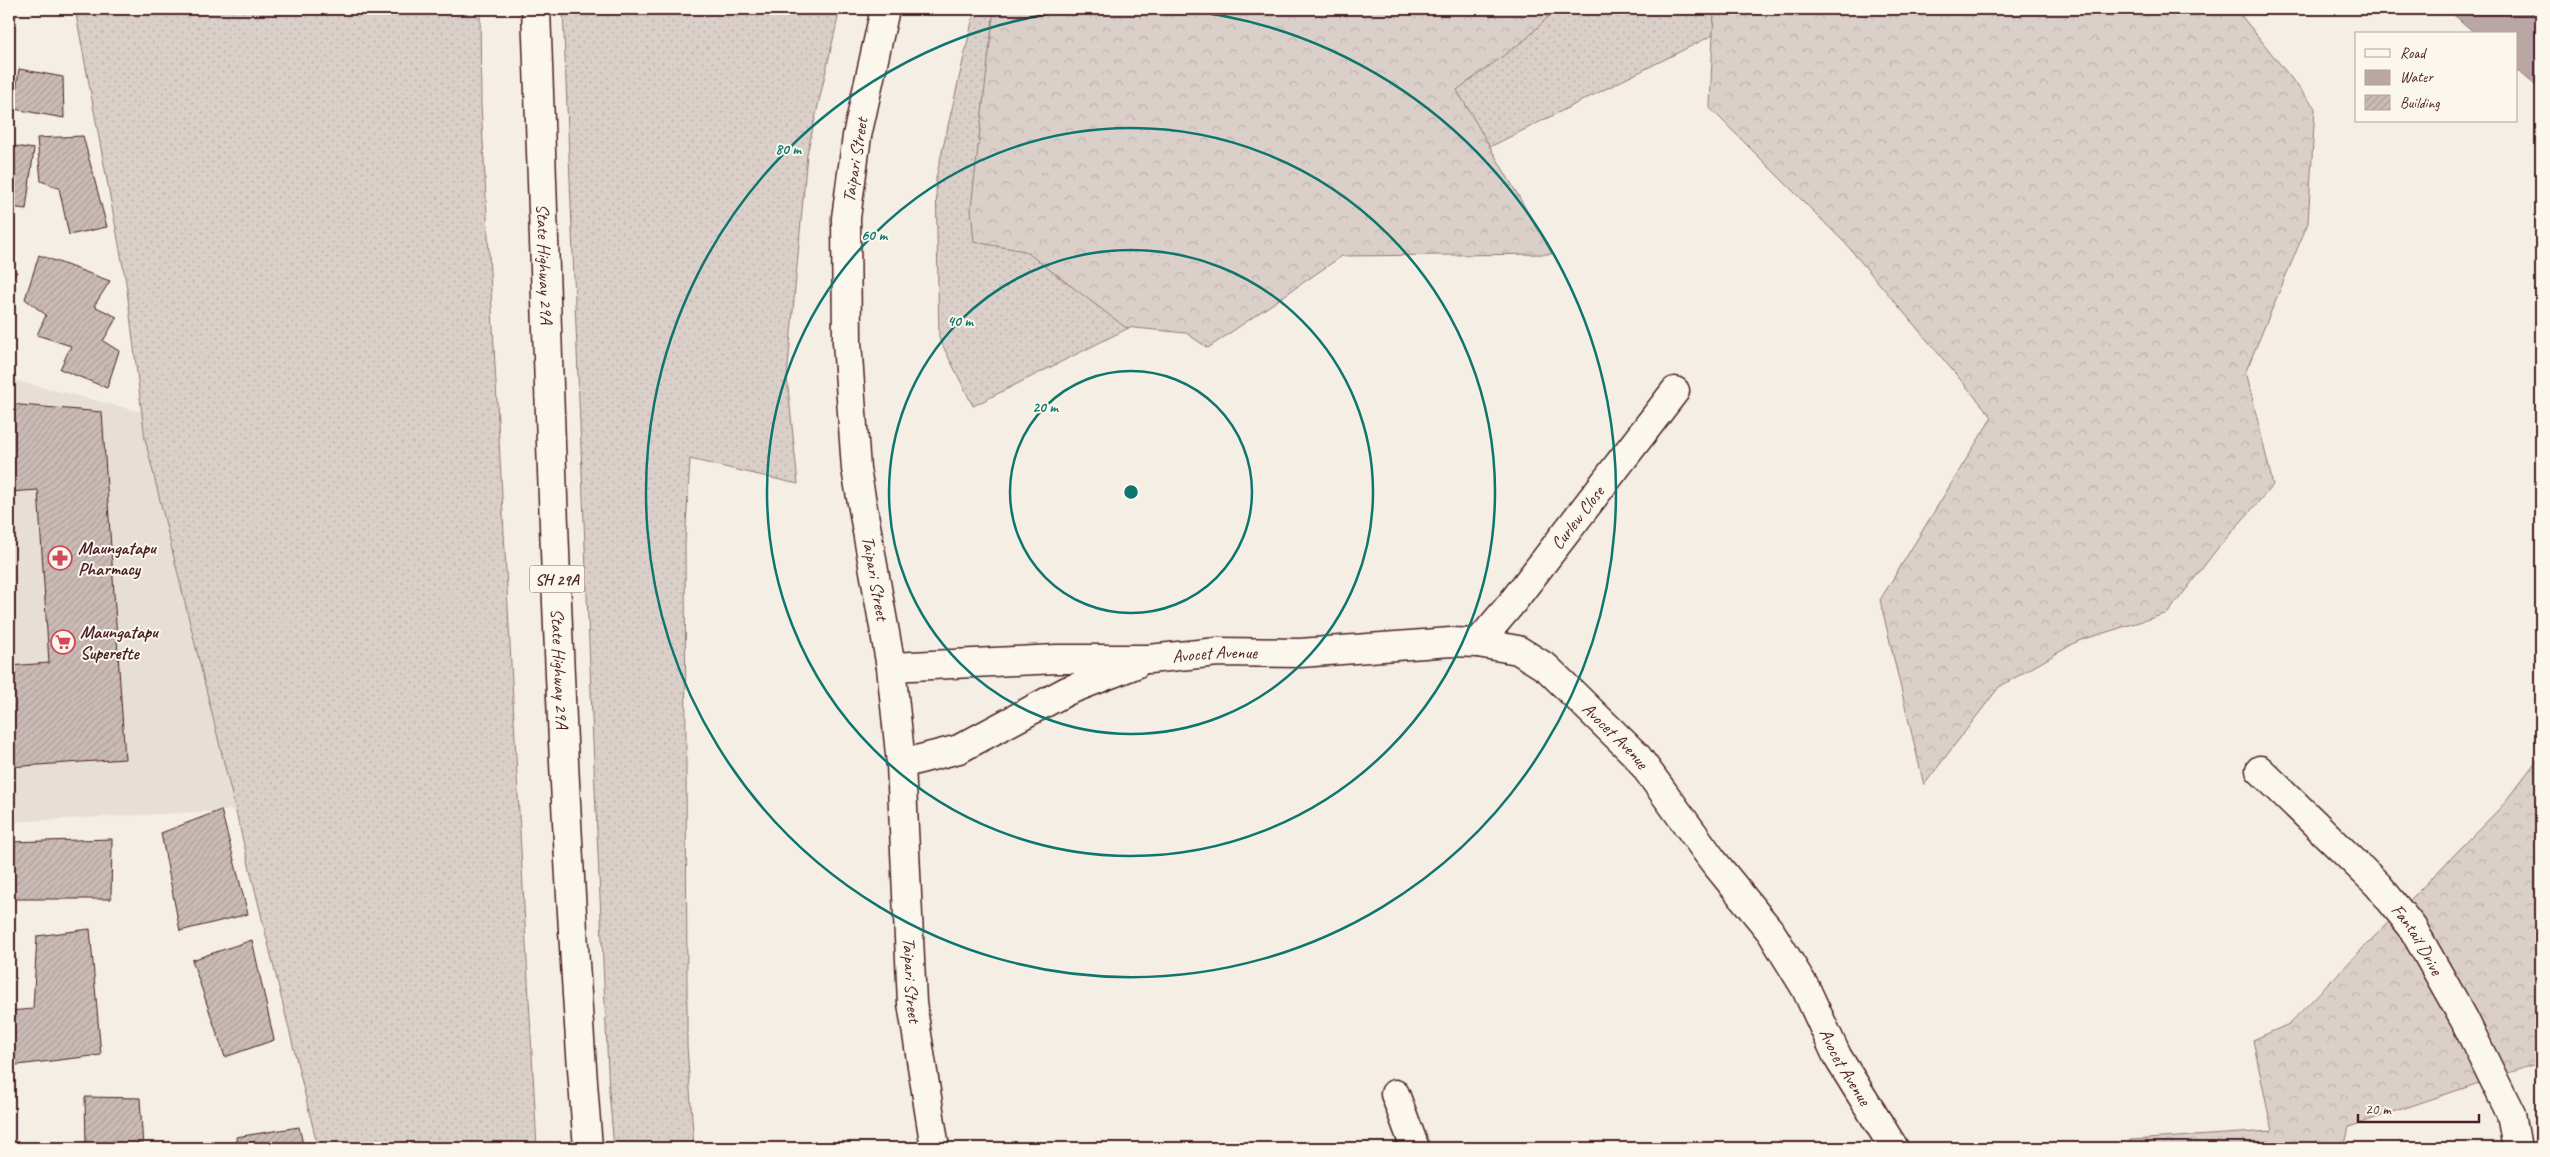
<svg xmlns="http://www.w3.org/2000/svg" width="2550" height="1157" viewBox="0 0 2550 1157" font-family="Caveat,sans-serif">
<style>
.built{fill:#e7dfd6}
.grass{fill:url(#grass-dots);stroke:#92787a}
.forest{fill:url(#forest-crowns);stroke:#92787a}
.water{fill:#baa7a5;stroke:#8d7174}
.building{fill:url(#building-hatch);stroke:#4a1f2b}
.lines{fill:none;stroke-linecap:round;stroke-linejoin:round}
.minor-casing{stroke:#4a1f2b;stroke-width:31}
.highway-casing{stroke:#4a1f2b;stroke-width:31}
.minor{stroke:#fbf7ec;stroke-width:28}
.highway{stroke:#fbf7ec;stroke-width:28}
.ring{fill:none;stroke:#0f766e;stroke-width:2.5}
.labels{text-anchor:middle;stroke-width:4;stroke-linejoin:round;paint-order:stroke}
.shield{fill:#fbf7ec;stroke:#7f6065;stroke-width:1}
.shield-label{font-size:16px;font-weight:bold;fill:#4a1f2b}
.street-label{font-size:18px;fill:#4a1f2b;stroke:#fbf7ec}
.poi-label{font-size:18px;font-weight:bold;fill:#4a1f2b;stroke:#fbf7ec;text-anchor:start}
.centre{fill:#0f766e;stroke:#fbf7ec;stroke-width:2.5}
.ring-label{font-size:15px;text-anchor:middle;font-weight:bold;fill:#0f766e;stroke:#fbf7ec;stroke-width:4;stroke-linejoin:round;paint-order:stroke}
</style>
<defs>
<pattern id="grass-dots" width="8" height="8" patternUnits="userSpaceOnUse" patternTransform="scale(1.25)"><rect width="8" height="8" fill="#dbd0c9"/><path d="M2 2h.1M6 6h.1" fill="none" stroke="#bdb2ad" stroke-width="1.8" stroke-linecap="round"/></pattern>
<pattern id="forest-crowns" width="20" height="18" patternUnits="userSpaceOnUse" patternTransform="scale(1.25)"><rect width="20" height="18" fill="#dbd0c9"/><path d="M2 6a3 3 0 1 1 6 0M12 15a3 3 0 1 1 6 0" fill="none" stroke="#bdb2ad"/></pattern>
<pattern id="building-hatch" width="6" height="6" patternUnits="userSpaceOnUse" patternTransform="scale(1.25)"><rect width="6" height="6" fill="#cabbb6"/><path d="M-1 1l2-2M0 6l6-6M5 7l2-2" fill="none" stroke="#afa09d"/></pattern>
</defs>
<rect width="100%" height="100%" fill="#f4eee4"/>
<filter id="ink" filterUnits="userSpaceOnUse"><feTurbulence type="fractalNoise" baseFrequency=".02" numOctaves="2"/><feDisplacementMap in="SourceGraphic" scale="10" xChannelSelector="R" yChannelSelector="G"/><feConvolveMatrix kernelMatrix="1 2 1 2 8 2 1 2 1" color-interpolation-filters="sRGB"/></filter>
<g filter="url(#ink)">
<path class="built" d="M9 379 142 412 145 439 236 810 9 822Z"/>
<path class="grass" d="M75 9H480L481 104 537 1148H318L145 439 126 282Z
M563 9H840L807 154 787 378 798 484 690 459 685 544 687 996V1046L694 1148H614L609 1091 595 789Z
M975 9H1765L973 406 939 338 936 178Z"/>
<path class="forest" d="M994 9H1556L1526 39 1457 90 1552 254 1342 256 1208 348 1186 333 1125 327 1025 251 974 242 971 208Z
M1714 9H2236L2315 108 2308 223 2246 371 2273 485 2217 549 2168 613 2078 641 1999 687 1924 785 1880 600 1992 417 1845 243 1710 108Z
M2541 755V1062L2349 1127 2344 1148H2127L2130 1140 2272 1131 2253 1040 2289 1024 2501 807Z"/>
<path class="water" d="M2447 9H2541V90L2516 69V34H2476Z"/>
<path class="building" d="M19 69 63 77 64 118 14 109Z
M83 136 107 227 69 235 59 188 41 181 37 138Z
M9 145 34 149 26 209 9 207Z
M39 255 110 281 94 306 117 317 103 341 119 351 107 388 60 369 71 346 37 335 46 315 25 299Z
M9 266 17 272 9 284Z
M9 404 102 412 125 759 9 767V666L49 663 38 490 9 492Z
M221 810 248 914 180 931 161 833Z
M112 839 111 899H9V842Z
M90 929 101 1055 9 1066V1011L33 1009 37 936Z
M252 940 274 1040 225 1057 192 960Z
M85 1097 140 1098 143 1148H11V1146L86 1145Z
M299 1127 304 1148H238L236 1137Z"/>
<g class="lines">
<g class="minor-casing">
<g id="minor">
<path id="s1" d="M885 9 857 136 846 218 847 342 856 469 891 667 901 764 912 1003 935 1148"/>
<path id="s2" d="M1478 643 1511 604 1675 391"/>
<path id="s3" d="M891 667 1057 659H1149L1218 652 1300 653 1451 642 1478 643 1518 650 1547 668 1637 756 1714 862 1771 932 1806 989 1837 1056 1894 1148"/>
<path d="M901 764 959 749 1067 691 1136 664"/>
<path id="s4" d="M2260 770 2378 885 2412 927 2464 1019 2511 1114 2517 1148"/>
<path d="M1395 1094 1415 1148"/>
</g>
</g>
<g class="highway-casing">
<g id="highway">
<path id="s5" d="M536 9C550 389 558 769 588 1148"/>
</g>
</g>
<use href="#minor" class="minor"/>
<use href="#highway" class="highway"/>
</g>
</g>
<g class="ring">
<circle cx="1131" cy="492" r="121"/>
<circle cx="1131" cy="492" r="242"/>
<circle cx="1131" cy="492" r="364"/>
<path d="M1173 9A485 485 0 1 1 1089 9"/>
</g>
<defs>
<g id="pharmacy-ring" transform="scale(1.25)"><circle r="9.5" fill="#fbf7ec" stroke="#d1495b" stroke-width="1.5"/><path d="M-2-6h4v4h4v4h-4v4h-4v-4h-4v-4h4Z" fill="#d1495b"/></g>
<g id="supermarket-ring" transform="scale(1.25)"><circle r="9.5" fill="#fbf7ec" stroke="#d1495b" stroke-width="1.5"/><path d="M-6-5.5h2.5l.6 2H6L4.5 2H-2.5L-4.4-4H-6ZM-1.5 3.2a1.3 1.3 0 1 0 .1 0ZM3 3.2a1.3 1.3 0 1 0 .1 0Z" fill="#d1495b"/></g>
</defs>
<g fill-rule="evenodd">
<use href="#pharmacy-ring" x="60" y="558"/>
<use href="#supermarket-ring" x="63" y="642"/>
</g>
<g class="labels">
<rect class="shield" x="529.5" y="565.5" width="55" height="27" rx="4"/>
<g class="shield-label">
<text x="557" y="585">SH 29A</text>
</g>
<g class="street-label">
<text transform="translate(855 160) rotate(-81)" y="6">Taipari Street</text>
<text dy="6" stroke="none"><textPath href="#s5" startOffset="255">State Highway 29A</textPath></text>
<text dy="6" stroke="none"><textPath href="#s2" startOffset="160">Curlew Close</textPath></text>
<text dy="6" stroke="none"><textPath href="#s1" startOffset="575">Taipari Street</textPath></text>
<text dy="6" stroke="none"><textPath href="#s3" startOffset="324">Avocet Avenue</textPath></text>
<text dy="6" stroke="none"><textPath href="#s5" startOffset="660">State Highway 29A</textPath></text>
<text dy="6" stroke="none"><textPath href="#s3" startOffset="759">Avocet Avenue</textPath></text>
<text dy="6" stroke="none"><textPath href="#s4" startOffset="232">Fantail Drive</textPath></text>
<text dy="6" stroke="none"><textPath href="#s1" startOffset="979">Taipari Street</textPath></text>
<text dy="6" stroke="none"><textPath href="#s3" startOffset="1164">Avocet Avenue</textPath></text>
</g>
<g class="poi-label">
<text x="78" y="554">Maungatapu<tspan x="78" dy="21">Pharmacy</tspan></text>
<text x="80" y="638">Maungatapu<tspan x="80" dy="21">Superette</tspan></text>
</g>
</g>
<circle cx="1131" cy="492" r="8" class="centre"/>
<g class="ring-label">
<text x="788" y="154">80 m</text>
<text x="874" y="240">60 m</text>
<text x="960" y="326">40 m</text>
<text x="1045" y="412">20 m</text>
</g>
<rect width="2550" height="1157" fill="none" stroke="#fbf7ec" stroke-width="30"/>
<rect x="15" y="15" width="2520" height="1127" fill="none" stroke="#4a1f2b" stroke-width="2" filter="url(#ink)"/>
<rect x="2355" y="32" width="162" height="90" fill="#fbf7ec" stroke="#b4a19f"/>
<rect x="2365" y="49" width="25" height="8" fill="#fbf7ec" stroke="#b4a19f"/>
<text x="2400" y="58" font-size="15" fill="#4a1f2b">Road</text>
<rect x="2365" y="70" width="25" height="15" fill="#baa7a5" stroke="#b4a19f"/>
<text x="2400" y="82" font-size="15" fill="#4a1f2b">Water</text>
<rect x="2365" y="95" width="25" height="15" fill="url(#building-hatch)" stroke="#b4a19f"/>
<text x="2400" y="108" font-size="15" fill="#4a1f2b">Building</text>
<path d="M2358 1114v8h121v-8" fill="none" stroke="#4a1f2b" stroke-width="2.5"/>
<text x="2365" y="1114" font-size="15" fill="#4a1f2b" stroke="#fbf7ec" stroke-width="4" paint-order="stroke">20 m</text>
</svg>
